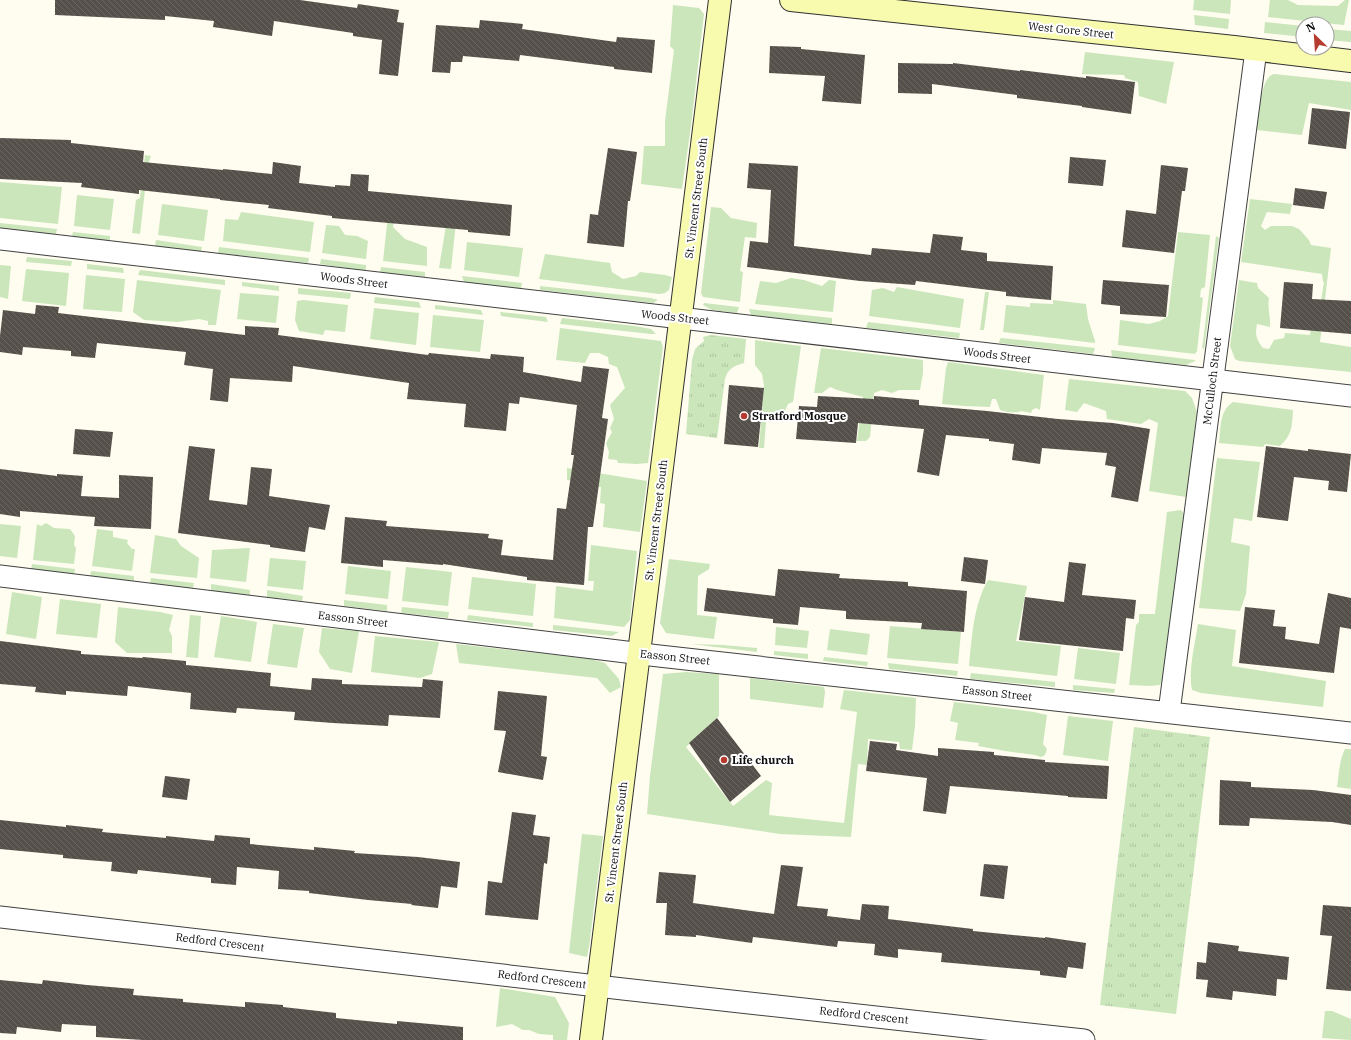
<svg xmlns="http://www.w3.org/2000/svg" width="1351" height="1040" viewBox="0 0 1351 1040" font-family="'IBM Plex Serif',serif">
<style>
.grass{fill:#cbe6bb}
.park{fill:url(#park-tufts)}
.building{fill:url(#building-back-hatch)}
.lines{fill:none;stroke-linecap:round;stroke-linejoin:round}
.street-casing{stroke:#414141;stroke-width:23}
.secondary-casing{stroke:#303030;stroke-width:24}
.street{stroke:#fff;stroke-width:21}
.secondary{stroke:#f8faae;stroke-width:22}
.poi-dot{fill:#b53b2e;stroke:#fff;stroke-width:1.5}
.labels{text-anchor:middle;stroke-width:4;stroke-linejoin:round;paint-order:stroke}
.street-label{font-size:11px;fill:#0e0e0e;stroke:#fff}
.poi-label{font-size:11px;font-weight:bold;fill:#0e0e0e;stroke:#fff;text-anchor:start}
</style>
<defs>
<pattern id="park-tufts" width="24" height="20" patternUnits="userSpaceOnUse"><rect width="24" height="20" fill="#cbe6bb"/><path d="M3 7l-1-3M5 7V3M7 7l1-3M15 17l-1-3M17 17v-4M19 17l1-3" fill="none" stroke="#adc4a0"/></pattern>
<pattern id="building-back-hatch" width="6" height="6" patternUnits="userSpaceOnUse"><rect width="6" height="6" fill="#56504b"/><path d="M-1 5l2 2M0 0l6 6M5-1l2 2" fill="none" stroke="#696561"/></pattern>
</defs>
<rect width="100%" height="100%" fill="#fefdef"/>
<path class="grass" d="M1194 0H1231L1230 14 1193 10Z
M1270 0H1288L1298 5 1338 6 1345 0H1349L1344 25 1268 17Z
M673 5 699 8 704 14 691 126 682 189 641 184 644 146H665V121L674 50 670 46Z
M1194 15 1229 19 1228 29 1195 25Z
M1265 22 1303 26V37L1264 33Z
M1327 29 1351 31V42L1327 40Z
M1085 52 1174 62 1166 104 1139 96 1138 82 1125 78 1124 75C1110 74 1096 75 1082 74Z
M1274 74 1351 82V110L1309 103 1302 135 1257 130C1259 117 1260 77 1274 74Z
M145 155 151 156 148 164 140 234 132 233 136 200 140 198Z
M0 182 62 187 58 224 0 218Z
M77 195 114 199 110 230 74 226Z
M390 197H396L393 227 405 239 427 247V266L383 261Z
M1250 199 1292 204 1290 214 1267 212 1261 226 1265 230 1271 226H1292L1299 229 1309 240 1311 245 1331 248 1320 342 1351 347V372L1239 361 1235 359 1230 346 1239 280 1257 283 1258 288 1269 298C1267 309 1271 317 1270 327L1257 324C1255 334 1256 340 1263 348L1269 349 1274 340 1284 338 1285 333 1310 335 1314 308 1320 307 1324 282H1323L1322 274 1241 262Z
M162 204 208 210 204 241 158 235Z
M711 207 721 208 731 218 757 223 756 238 745 237 740 271 743 272 740 302 703 297 701 293Z
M241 212 314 222 310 252 223 241 225 219 238 220Z
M448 213H457L451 269 439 268Z
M0 223 57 229 56 234 0 228Z
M326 225 339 226 345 235 357 236 368 241 366 259 322 253Z
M73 232 110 236V241L72 237Z
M1178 232 1210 235 1205 287 1201 289 1200 297 1203 298 1197 351 1195 354 1118 345 1120 320 1149 324 1160 321 1168 316Z
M1216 236 1219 238 1204 350 1202 347 1203 342Z
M156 240 202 247 201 252 155 246Z
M467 242 523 248 519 277 464 270Z
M219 247 309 258 308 263 218 253Z
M545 254 610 263 612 272 623 279 636 276 640 272 665 275 672 277 669 290 665 293 659 294 539 279Z
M27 257 72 261 71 266 26 262Z
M321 259 366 265V271L320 264Z
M87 264 123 268 124 273 87 269Z
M0 265 11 266 8 299 0 297Z
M381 267 425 272V277L380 272Z
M26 269 69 273 66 306 22 301Z
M140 270 225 280V285L138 275Z
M86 275 125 279 122 312 83 309Z
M462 276 522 283 521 289 464 282Z
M791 278 804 280 822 286 829 280 836 281 833 312 755 304 760 281 776 283Z
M137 280 221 290 216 325H208V321L199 319 177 322 144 320 133 312Z
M242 282 279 286V291L242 286Z
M540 286 651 298 658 300 653 303 540 290Z
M897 287 964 299 960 328 869 316 872 290 883 288 894 292Z
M298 288 351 293 350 299 298 294Z
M985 292H989L984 330H980Z
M240 293 279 296 276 323 237 319Z
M375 297 419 302 421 308 374 303Z
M303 300 348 305 345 332 325 330 323 335 299 331 295 320 297 301Z
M1053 300 1086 304 1088 319 1095 341V343L1003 332 1006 305 1030 307V303L1053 304Z
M704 303 739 307 737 313 712 310 703 305Z
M435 305 481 310 483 315 435 309Z
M374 308 419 313 416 345 370 339Z
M749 309 832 318V324L751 315Z
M500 312 546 317 548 322 501 316Z
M433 315 484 320 480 352 430 347Z
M562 318 635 326 651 329 656 334H651L560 324Z
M868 322 960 333 959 338 866 328Z
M560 328 661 341 663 347 648 463 637 464 618 463 617 460 608 459 609 452 606 443 612 432 610 428 614 419 610 405 625 388 617 367 609 364 608 357 599 353H590L585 363 556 360Z
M1001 338 1095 348 1093 354 999 343 1000 339Z
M755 340 801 346 793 402 788 404 783 416 775 417 766 422 764 448H759L764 385 762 374 755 365Z
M821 348 923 360V373L920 390H899L892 393 882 390 874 393 870 437 866 441H857L863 397 837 390 830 387 822 393H814Z
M1111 350 1195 360V361L1186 365 1112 357Z
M948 362 1044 375 1040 410 1036 408 1032 410 1031 413 1021 411C1015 414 1007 412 1000 410L996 399H992L990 407 964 406 942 404 946 368Z
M1069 379 1185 391 1192 398 1197 412 1186 497 1149 491 1158 423 1149 419 1141 424 1107 419 1106 411 1084 403 1077 412 1065 410Z
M1233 402 1293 410C1292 427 1292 435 1280 446L1265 444 1263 447 1219 443C1221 428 1219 411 1233 402Z
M1217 458 1260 462 1252 521 1234 518 1231 542 1250 546 1246 594 1240 611 1199 608Z
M567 468 647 481 640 532 603 527 605 504 600 503 601 487 567 480Z
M1181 510 1185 515 1164 675 1160 685 1150 686 1129 685 1136 625 1139 622V614H1155L1167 512Z
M46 523 54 528 70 529 75 536 74 545 76 548 74 564 33 560 37 524 41 526Z
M0 524 21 526 17 558 0 556Z
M97 529 113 531V537L128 540 127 543 132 549H135L132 571 92 566Z
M155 535 176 539 181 546 199 558 197 578 150 573Z
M591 545 637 551 630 620 624 627 554 618 556 586 593 591 594 581H588Z
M250 548 246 582 210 578 212 550Z
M270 558 306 561 303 590 267 586Z
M669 559 710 564 709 569 698 576 697 615 717 617 714 639 666 633 660 623Z
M32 564 75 569 74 575 31 570Z
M348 566 391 571 388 599 345 594Z
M406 567 452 572 448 606 402 601Z
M91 571 134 576V581L90 577Z
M472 577 536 584 533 616 468 609Z
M151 578 194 583 193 588 150 584Z
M988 580 1027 586 1016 641 1061 646 1057 676 969 666C972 638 973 606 988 580Z
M211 584 250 590V595L211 591Z
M267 590 303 596 302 601 267 597Z
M12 592 42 597 36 639 6 634Z
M60 599 101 604 97 638 56 634Z
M344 600 387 605V611L344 606Z
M118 607 160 612 173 615 169 630 172 636V653H127L115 642Z
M402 607 449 612 448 618 401 613Z
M190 615 201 616 198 658 186 657Z
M468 615 533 623V627L467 620Z
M221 616 257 622 251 662 214 657Z
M273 624 304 628 297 668 267 664Z
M1198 624 1236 630 1232 666 1326 681 1323 707 1201 693 1192 690C1188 670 1195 644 1198 624Z
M553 625 619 632 612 636 553 630Z
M890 626 961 632 958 664 887 658Z
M776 627 809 631 807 648 775 645Z
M322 628 359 631 352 673 330 669 319 652Z
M830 629 870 634 867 655 827 650Z
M375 636 439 642 432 674 420 678 371 672Z
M456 644 591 659 605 663 619 679 621 687 610 693 597 678 459 663Z
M691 644 723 645 757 648V652Z
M1078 648 1120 653 1116 684 1074 679Z
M774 651 808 654V659L774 655Z
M824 657 868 662 867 666 823 661Z
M888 663 958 671 957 676 889 669Z
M686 672 719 674V716L686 747 733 806 766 780 772 783 769 815 844 823 857 712 840 709 844 690 916 698 915 726 912 750 900 749 899 742 868 739 867 765 858 764 851 837 780 834 647 814 650 776 663 674Z
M971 673 1055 682V687L970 679Z
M750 678 824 687 825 692 823 708 750 699Z
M1073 685 1115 689 1114 693 1073 690Z
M954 702 1034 712 1047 715 1043 744 1047 749 1045 755 1041 757 1035 755 1005 751 978 746 979 743 955 740 958 723 950 721Z
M1068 716 1113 721 1108 761 1063 755Z
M1345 749H1351V789L1337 787C1339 774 1339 761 1345 749Z
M582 834 603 836 589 947 587 957 569 953Z
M500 988 555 997 569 1023 567 1040H553V1035L539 1034 529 1030H523L512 1024 496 1027Z
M1325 1011H1332L1351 1019V1040L1322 1038Z"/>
<path class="park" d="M711 335 746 339 744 363C733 366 728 369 725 379L717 438 686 434 692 360 695 349 704 341 703 337Z
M1134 727 1210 737 1176 1014 1100 1005Z"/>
<path class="building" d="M55 0H300L357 8 358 4 399 10 397 22 404 23 398 76 379 74 382 40 353 36V33L274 21 272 36 213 27 214 21 165 16V20L55 15Z
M480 20 523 24 522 29 616 42 617 37 655 40 652 73 614 69V67L520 55 519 61 463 56 462 62H451L450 73 432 72 436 25 479 28Z
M770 46 801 47V49L865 55 861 104 822 101 825 76 769 73Z
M898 63 953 64V63L1020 71V70L1086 78V76L1135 82 1131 114 1082 107V106L1017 98V95L932 84V94L898 93Z
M1312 108 1350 112 1346 149 1308 144Z
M0 138 71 140V143L144 151 143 162 223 170V169L272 174 273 162 301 166 299 183 335 187V185L350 186 351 174 369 175 368 191 512 205 510 236 468 232V230L332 218V216L268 208 269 205 220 200V199L139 190V194L81 187 82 183 0 179Z
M608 148 637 152 630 201H628L624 247 587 243 590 214 598 215Z
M1070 157 1106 160 1103 186 1068 183Z
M749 163 798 166 794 246 871 255 872 248 930 253 933 234 963 237 961 250 987 253V261L1053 266 1051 300 1006 296V292L916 281 915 285 860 281 747 267 750 241 768 243 771 190 747 188Z
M1161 165 1188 168 1185 191H1182L1174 253 1122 247 1126 210 1156 214Z
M1295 188 1327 192 1324 209 1293 205Z
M1103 280 1169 285 1166 317 1120 314V306L1101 304Z
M1284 282 1313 284 1312 299 1351 301V334L1280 328Z
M36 305 59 307 58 313 245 335V326L279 328 278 335 428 355 429 353 490 359 491 354 524 357 523 372 581 382 583 366 609 369 602 418 608 419 593 527H588L584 585 527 580V577L443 564V565L383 560V567L341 563 345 517 387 521 386 526 489 534 488 538 503 540 501 555 553 560 557 508 566 509 574 455H571L577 405 520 397 519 404 509 403 506 431 464 427 466 404 407 399 409 383 293 366 292 382 230 378 228 402 210 400 213 369 184 365 186 352 97 343 95 358 71 356V351L23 347 22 355 0 352V336L3 310 35 314Z
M729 385 764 388 758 447 724 444Z
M818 396 874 399V396L919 400V405L987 411 1058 419 1113 423 1150 429 1138 502 1111 497 1116 467 1105 465 1107 453 1042 448 1040 464 1012 460 1014 444 989 441V439L946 435 939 476 917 472 924 429 858 423 856 443 796 439 799 406 817 407Z
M75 429 113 432 110 457 73 454Z
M189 446 215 449 209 500 247 505 251 467 272 469 269 496 330 505 325 530 309 527 305 552 270 547V545L178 533Z
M1266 446 1308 451V449L1351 454 1347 492 1328 490 1329 481 1294 477 1288 521 1257 517Z
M0 469 57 476V474L83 476 81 496 119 498V475L153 477 151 529 94 526 95 517 20 511V517L0 514Z
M964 557 988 560 985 584 961 581Z
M1069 562 1086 564 1082 595 1136 600 1134 619 1126 618 1123 651 1019 640 1025 597 1064 602Z
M778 569 840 574 839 578 908 582V586L967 591 964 632 921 629 922 623 846 619V611L800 607 798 625 773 623V619L704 611 707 588 775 596Z
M1328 593 1351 598V629L1340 627 1334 673 1239 663 1245 607 1275 610 1273 626 1286 627 1285 639 1319 644Z
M0 641 81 651V654L142 658 143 657 186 661V665L271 673 270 686 311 690 312 678 342 680V684L422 687 423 679 443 681 440 718 389 715 388 726 333 723 294 720 295 712 237 708 236 713 190 709 191 693 128 686 127 696 66 691V695L35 692 36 687 0 684Z
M498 691 547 696 541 756 547 757 543 780 498 772 506 731 494 730Z
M717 718 761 776 730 802 689 743Z
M870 741 897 744 896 750 938 756V748L994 752V755L1045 760V762L1109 766 1107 799 1068 797V796L950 786 946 814 923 811 927 778 866 771Z
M165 776 190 779 187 800 162 797Z
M1220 780 1251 782V787L1313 790 1351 795V825L1332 822 1250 818 1249 826 1219 825Z
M512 812 536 815 533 835 550 837 547 864 544 863 538 920 485 915 488 881 502 883Z
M0 820 66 827V825L103 829 102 832 166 838V836L214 841 215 835 250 838V844L314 850V847L355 851 354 853 418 857 460 862 457 888 441 886 438 908 411 905 412 904 368 900 309 893V891L278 889 279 871 237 867 236 885 211 883V878L138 870 137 874 111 871 112 862 63 858V855L0 849Z
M984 864 1008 866 1004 899 980 896Z
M781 865 803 867 797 906 828 909 827 916 860 920 862 904 889 906 888 919 973 929V931L1045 938V937L1086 943 1083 969 1068 967 1066 978 1040 975V971L941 962 942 953 898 949V958L874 955 875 944 838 941 837 947 753 937 752 943 696 935V937L665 935 667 903H656L659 872 696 875 693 903 774 914Z
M1323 905 1351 907V991L1326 989 1332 936 1320 935Z
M1208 942 1239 946 1238 951 1289 957 1287 980 1277 979 1276 996 1233 991 1232 1000 1206 997 1208 980 1196 979 1197 962 1206 963Z
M0 980 42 984 43 980 87 985 134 989 133 995 183 999V1002L245 1007V1002L283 1005V1007L336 1013V1018L397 1024V1021L463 1027V1040H143L96 1037V1026L62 1024 61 1032 17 1027 16 1034 0 1033Z"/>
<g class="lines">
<g class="street-casing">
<path id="street" d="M0 239 1351 396
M0 576 659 656 1351 733
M1169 712 1256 50
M0 917 623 989 1084 1040"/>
</g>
<g class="secondary-casing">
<path id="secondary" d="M791 0 1234 47 1351 61
M591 1040 720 0"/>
</g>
<use href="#street" class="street"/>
<use href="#secondary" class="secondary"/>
</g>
<g class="poi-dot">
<circle cx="744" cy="416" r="4"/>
<circle cx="724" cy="760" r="4"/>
</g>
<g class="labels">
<g class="street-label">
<text transform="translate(1071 30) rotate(6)" y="4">West Gore Street</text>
<text transform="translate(696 198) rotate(-83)" y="4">St. Vincent Street South</text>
<text transform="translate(354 280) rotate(7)" y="4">Woods Street</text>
<text transform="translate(675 317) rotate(6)" y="4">Woods Street</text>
<text transform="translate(997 355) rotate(7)" y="4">Woods Street</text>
<text transform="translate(1212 381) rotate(-83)" y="4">McCulloch Street</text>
<text transform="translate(656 520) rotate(-83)" y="4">St. Vincent Street South</text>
<text transform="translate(353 619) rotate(7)" y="4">Easson Street</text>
<text transform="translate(675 657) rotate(6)" y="4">Easson Street</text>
<text transform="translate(997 693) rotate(6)" y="4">Easson Street</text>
<text transform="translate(616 842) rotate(-83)" y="4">St. Vincent Street South</text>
<text transform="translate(220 942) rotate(7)" y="4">Redford Crescent</text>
<text transform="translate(542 979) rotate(7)" y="4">Redford Crescent</text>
<text transform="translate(864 1015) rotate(6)" y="4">Redford Crescent</text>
</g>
<g class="poi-label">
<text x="752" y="420">Stratford Mosque</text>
<text x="732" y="764">Life church</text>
</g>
</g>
<g transform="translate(1315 36) rotate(335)"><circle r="19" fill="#ffffff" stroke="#9f9f9f"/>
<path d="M0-3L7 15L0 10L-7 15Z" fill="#b53b2e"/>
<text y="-6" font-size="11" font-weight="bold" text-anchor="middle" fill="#0e0e0e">N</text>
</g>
</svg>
